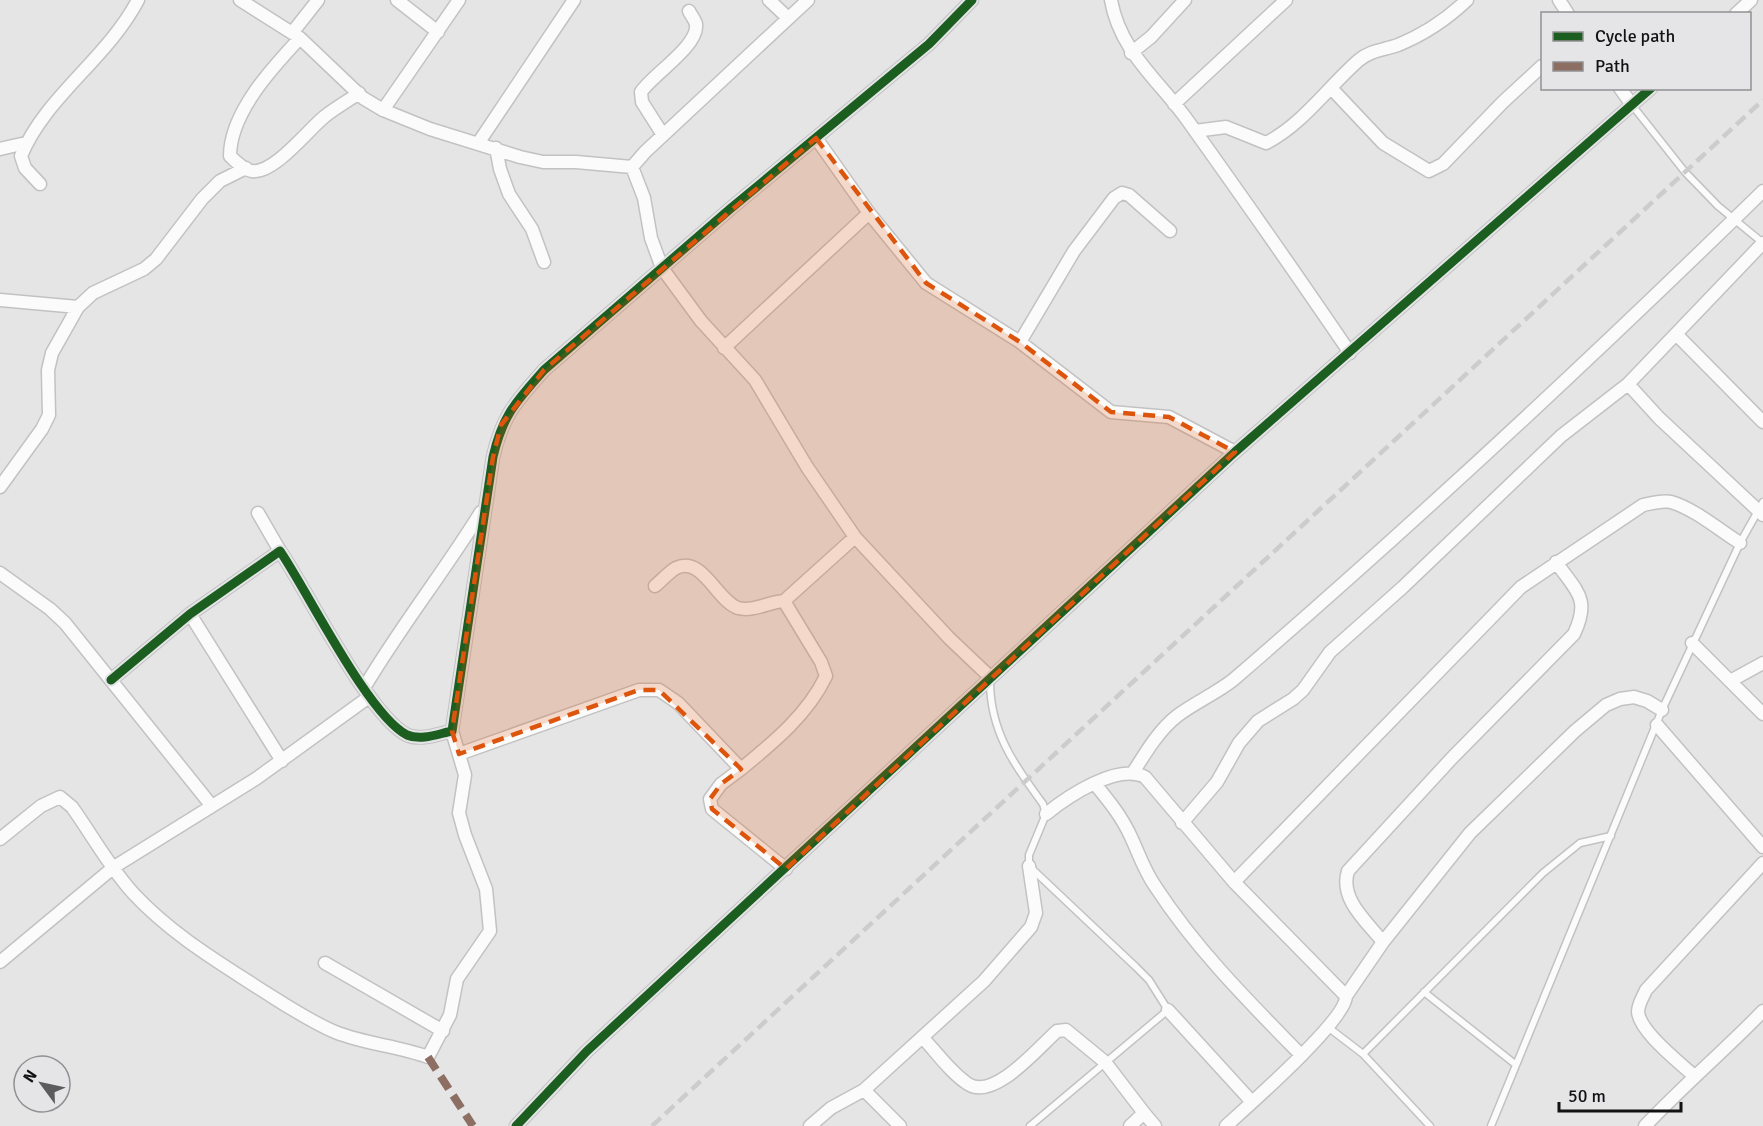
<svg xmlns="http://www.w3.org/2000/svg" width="1763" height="1126" viewBox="0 0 1763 1126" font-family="Signika,sans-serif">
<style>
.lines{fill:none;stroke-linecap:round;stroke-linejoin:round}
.service-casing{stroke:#c2c2c3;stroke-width:9}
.minor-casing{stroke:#c2c2c3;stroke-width:15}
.service{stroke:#fbfbfb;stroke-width:6}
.minor{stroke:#fbfbfb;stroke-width:12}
.rail{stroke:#cccccd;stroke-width:4.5;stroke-dasharray:12 6;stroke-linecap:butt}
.quiet{stroke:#8d6e63;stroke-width:8;stroke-dasharray:15 8;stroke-linecap:butt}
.cycleway-casing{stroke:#e5e4e7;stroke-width:13}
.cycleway{stroke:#1b5e20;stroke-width:9}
.marked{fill:#dd550c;fill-opacity:0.2;stroke:#dd550c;stroke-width:4.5;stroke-dasharray:12 8;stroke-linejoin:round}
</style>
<rect width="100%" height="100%" fill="#e5e5e6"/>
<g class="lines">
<g class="service-casing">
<path id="service" d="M1632 105 1685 172 1718 206 1763 243
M990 681C990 731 1014 765 1043 804L1046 814 1029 855V866L1136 967 1149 980 1168 1010 1030 1126
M1424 992 1515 1064
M1329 1028 1363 1054 1430 1126
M1363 1054 1543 873 1580 843 1611 836
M1491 1126 1662 710 1740 543 1763 502"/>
</g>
<g class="minor-casing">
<path id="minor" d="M240 0 300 38 363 98 383 110 459 0
M397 0 438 32
M769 0 788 18
M808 0 645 152 632 167 644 198 651 238 662 268 701 321 755 380 807 467 855 537
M1111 0C1120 52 1159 80 1188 121 1243 198 1297 275 1350 353
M1559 0 1568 14
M1736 14 1751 0
M292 33 318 0
M300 38C272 68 230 113 230 156 235 161 244 170 252 171 274 174 308 130 324 117 335 108 348 101 359 93
M1131 53 1151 37 1185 0
M1620 88 1632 105
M1332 89 1383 143 1429 171 1443 164 1503 102 1542 66
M1174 104 1286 0
M383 110 430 129 520 157 543 162H576L632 167
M1195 131 1226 127 1266 143C1303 124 1328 87 1359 60 1371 50 1384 50 1398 45 1425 34 1446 20 1467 0
M663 135 642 102 641 92C653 74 699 46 696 24 695 20 691 15 689 11
M479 142 574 0
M496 148 500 169 509 194 532 229 544 262
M0 149 26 143
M40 184 25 168 21 156C45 97 107 59 138 0
M869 213 926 283 1020 342 1111 412 1169 417 1235 452
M1763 243 1628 384 1659 418 1763 515
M0 300 78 307
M1676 334 1763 422
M1020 342 1074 251 1114 198 1122 193 1129 195 1170 231
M724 348 869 213 816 138
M0 487 42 429 49 415 48 370 52 353 78 307 93 293 144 269 156 259 202 199 220 181 246 168
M258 513 280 551
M0 573 50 609 65 623 211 805
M655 586C662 580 669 572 676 568 702 555 717 601 738 608 754 612 768 602 784 601
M190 614 282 761
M1692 643 1763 714
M111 680 190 614 280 551C308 592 368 715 407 735 421 741 438 734 452 731L493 457C503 414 516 402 544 370L730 209 929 44 972 0
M1732 680 1763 663
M364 688C400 627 444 572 481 512
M1657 725 1763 847
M459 754 639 690H659L678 703 741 769 721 784 710 799 712 809 786 869
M741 769C774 742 808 714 826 676L821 662 784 601 855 537 949 638 989 676
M1134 771C1146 752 1159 730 1177 716 1194 703 1215 694 1233 680 1415 523 1591 359 1763 191
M1095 784C1109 801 1122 817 1131 837 1139 854 1144 870 1155 886 1196 949 1248 1001 1301 1055
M1046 814C1068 796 1118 763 1145 777L1234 882 1346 996C1347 1019 1248 1106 1226 1126
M1182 823 1217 782 1239 743 1258 721 1293 699 1303 690 1330 652 1403 587 1561 436 1628 384
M0 839 41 806 60 797 72 807C92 835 110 868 133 893 170 933 215 960 260 989 284 1004 309 1021 335 1032 365 1044 398 1046 428 1057L450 1015 457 979 490 931 486 889 465 835 459 813 465 775 452 731
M1234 882 1521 587 1643 505C1652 503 1663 500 1671 502 1695 509 1719 530 1740 543
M1383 942C1367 922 1339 899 1348 871L1452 758 1574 634C1591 598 1576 591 1556 562
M0 962 114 867 257 778 369 697
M325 963 443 1031
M1346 996 1383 942 1470 833 1575 731 1606 705 1620 699 1634 697 1647 701 1662 710
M1168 1010 1252 1102
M923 1038C937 1053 951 1073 968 1084 994 1101 1039 1047 1057 1031L1066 1030 1105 1062 1144 1113 1130 1126
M1693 1075C1679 1062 1640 1032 1638 1012 1638 1004 1643 997 1646 990L1763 863
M1144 1113 1155 1126
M516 1126 587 1051 1235 452 1651 88
M810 1126 831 1108 864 1090
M900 1126 864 1090 984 981 1031 927 1036 913 1029 866
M1645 1126C1683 1086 1725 1050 1763 1011"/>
</g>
<use href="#service" class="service"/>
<use href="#minor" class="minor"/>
<path class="rail" d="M652 1126 1763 100"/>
<path class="quiet" d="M428 1057 473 1126"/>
<g class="cycleway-casing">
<path id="cycleway" d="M111 680 190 614 280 551C308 592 368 715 407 735 421 741 438 734 452 731L493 457C503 414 516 402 544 370L730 209 929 44 972 0
M516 1126 587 1051 1235 452 1651 88"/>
</g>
<use href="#cycleway" class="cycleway"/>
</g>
<path class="marked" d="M816 138 926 283 1020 342 1111 412 1169 417 1235 452 786 869 712 809 710 799 721 784 741 769 659 690H639L459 754 452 731 493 457 501 425 544 370Z"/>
<rect x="1541" y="12" width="210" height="78" fill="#e5e4e7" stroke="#919092" stroke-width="1.5"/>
<rect x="1553" y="32" width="30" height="9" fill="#1b5e20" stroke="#919092" stroke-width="1.5"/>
<text x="1595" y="42" font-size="18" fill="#121213">Cycle path</text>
<rect x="1553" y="62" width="30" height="9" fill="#8d6e63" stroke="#919092" stroke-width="1.5"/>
<text x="1595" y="72" font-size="18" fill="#121213">Path</text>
<g transform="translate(42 1084) rotate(303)"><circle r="28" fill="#e5e4e7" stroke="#919092" stroke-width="1.5"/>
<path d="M0-4.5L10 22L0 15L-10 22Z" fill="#5c5c5d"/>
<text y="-9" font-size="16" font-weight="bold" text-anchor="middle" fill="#121213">N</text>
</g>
<path d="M1559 1102v9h122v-9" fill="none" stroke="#121213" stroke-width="3"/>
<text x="1568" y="1102" font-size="18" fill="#121213" stroke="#e5e4e7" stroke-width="4.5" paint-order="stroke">50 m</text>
</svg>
